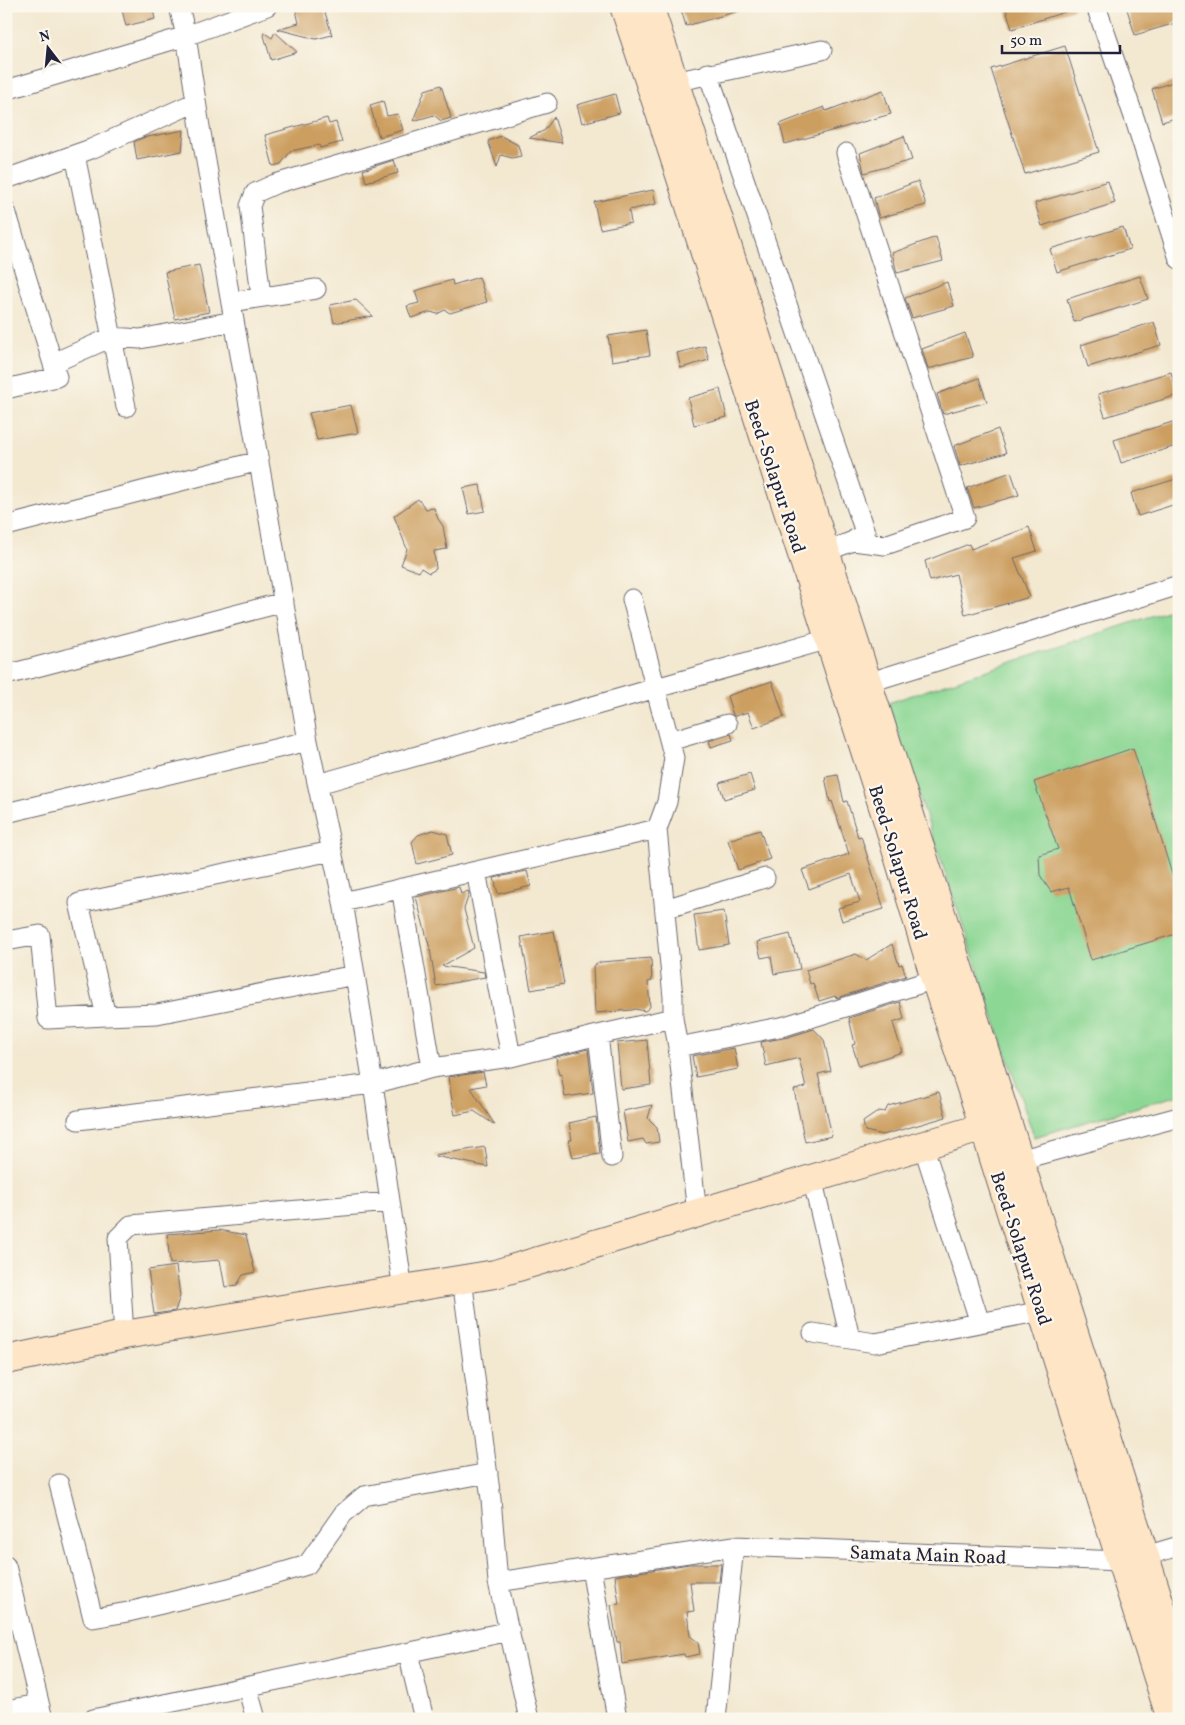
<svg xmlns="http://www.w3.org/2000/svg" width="1185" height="1725" viewBox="0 0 1185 1725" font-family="Vollkorn,serif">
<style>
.green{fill:#8dd794;stroke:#587c68}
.building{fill:#cc9e5e}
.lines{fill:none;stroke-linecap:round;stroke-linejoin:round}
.street-casing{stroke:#6b676f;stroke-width:21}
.secondary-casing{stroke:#6b676f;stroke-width:30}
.street{stroke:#fff;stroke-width:19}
.secondary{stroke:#fde5c5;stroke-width:28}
.labels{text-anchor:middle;stroke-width:4.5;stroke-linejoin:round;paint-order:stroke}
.street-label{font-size:19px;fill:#22223b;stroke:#fbf7ec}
</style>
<rect width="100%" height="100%" fill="#fbf7ec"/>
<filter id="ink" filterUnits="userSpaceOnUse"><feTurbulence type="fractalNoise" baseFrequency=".02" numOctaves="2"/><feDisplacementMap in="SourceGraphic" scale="10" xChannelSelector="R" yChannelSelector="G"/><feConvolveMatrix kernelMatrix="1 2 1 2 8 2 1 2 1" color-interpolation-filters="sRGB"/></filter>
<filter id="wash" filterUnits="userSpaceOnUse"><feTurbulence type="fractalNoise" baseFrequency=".0096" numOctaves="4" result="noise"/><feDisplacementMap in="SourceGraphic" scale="20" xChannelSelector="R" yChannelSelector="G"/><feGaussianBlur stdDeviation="1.12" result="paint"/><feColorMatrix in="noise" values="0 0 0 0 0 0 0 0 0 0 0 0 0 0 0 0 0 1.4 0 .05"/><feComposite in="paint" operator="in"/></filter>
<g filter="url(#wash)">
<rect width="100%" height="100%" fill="#f3e8d0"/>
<path class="green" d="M1179 607V1095L1034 1137 888 703Z"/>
<g id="blocks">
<path class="building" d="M121 6H152L155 19 126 26Z
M295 6H323L332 35 316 39 277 29 299 23Z
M680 6H742V10L686 26Z
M1005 6H1074V9L1012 29Z
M1126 6H1179V22L1135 35Z
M263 32 272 38 275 32 297 52 271 60Z
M1065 46 1099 152 1025 174 991 69Z
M1179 80V117L1162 122 1152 89Z
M441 85 451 118 441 121 434 115 413 121 425 90Z
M883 90 891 114 785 144 780 124 824 107 826 111Z
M615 94 620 113 582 123 577 105Z
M383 101 387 116 398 114 403 130 379 137 370 105Z
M554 117 562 143 529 138 545 130Z
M327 118 329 124 336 122 342 142 320 148 319 145 291 151 281 164 273 166 265 135Z
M184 130 182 151 137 160 134 142 142 138Z
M501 136 518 145 521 156 512 158 501 155 497 167 488 141Z
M904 136 912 160 864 173 860 153Z
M394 160 398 173 366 182 363 170Z
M918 181 926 205 879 218 874 198Z
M1108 181 1115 203 1042 226 1035 203Z
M653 190 656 204 629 210 631 223 600 229 594 202Z
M1123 227 1130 249 1057 272 1050 249Z
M936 237 943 261 897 273 892 253Z
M199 265 209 312 175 319 165 272Z
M1140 276 1148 299 1074 322 1067 299Z
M479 277 487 302 450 313 445 310 437 314 431 312 411 318 407 306 419 303 415 291 452 280 453 285Z
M947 282 954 306 912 318 905 298Z
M356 300 373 316 334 323 330 305Z
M1154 322 1161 345 1088 367 1081 345Z
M646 330 650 355 612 361 608 336Z
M965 333 973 357 928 369 922 349Z
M705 346 709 360 681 368 677 353Z
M1171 372 1178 395 1105 417 1098 394Z
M979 378 987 402 943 414 937 394Z
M720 389 727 417 694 425 688 398Z
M351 405 358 433 317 440 309 413Z
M1179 420V445L1121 463 1114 440Z
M998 429 1006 453 960 466 954 446Z
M1011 472 1019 495 974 508 967 488Z
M1179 478V503L1138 516 1131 493Z
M480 485 485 511 469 514 463 488Z
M418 499 426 509 434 508 438 519 443 526 447 549 434 551 436 569 429 573 421 568 419 572 401 565 407 549 394 516Z
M1029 527 1037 551 1014 558 1030 597 965 615 956 574 930 581 925 561 969 544 971 549Z
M772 681 784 717 754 728 748 712 735 716 733 715 727 696Z
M731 734 733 740 711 747 709 741Z
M1133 748 1179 897V933L1091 960 1069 887 1051 892 1040 875 1039 855 1058 849 1034 782Z
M750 774 755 790 724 799 719 783Z
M838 775 844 802 847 801 858 837 861 836 884 909 842 921 838 908 860 902 851 874 809 889 802 870 849 854 832 801 830 802 825 777Z
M433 830 447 834 452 855 417 864 412 842 418 835Z
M760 830 770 859 738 870 728 840Z
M527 871 531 886 498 894 494 878Z
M459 887 461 894 468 891 469 894 464 909 474 948 442 966 484 972 485 977 436 986 430 949 416 897Z
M724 911 729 945 699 950 694 915Z
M554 931 564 984 531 990 521 937Z
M790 934 795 953H797L800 969 774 974 771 956 761 958 757 942Z
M892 944 899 965 902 964 906 976 837 998 835 996 819 1001 813 983 810 984 806 970 856 954 866 960Z
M651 958 652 981 648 982 650 1007 645 1011 635 1009 632 1010 595 1013 593 966 601 962Z
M900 1002 904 1019 893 1023 902 1052 859 1066 852 1045 855 1044 849 1018Z
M814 1029 824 1040 831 1071 818 1074 832 1136 805 1142 794 1090 806 1087 799 1058 766 1066 761 1042 788 1037Z
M647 1040 651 1085 621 1089 617 1043Z
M734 1048 738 1069 696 1077 692 1056Z
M588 1049 593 1093 565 1097 561 1074 559 1075 556 1057Z
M483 1072 486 1085 471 1088 495 1125 474 1111 455 1115 452 1100 448 1077Z
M939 1092 946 1117 883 1135 865 1131 863 1122 879 1111 885 1112 888 1106Z
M652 1105 648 1118 657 1127 659 1142 646 1144 643 1139 628 1142 623 1111Z
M596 1117 600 1154 573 1158 569 1140H572L569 1123Z
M485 1147 488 1167 435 1156V1155Z
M219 1230 246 1235 255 1272 243 1275 237 1285 225 1287 220 1260 170 1264 167 1234Z
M176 1266 180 1296 175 1311 154 1314 148 1270Z
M689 1564H721L719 1582H690L694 1611 687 1612 690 1636 698 1642 700 1654 685 1657 684 1654 622 1664 620 1642H617L611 1605 619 1604 615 1576Z"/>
</g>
</g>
<g filter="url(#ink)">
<use href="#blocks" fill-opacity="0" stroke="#6b676f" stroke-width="1"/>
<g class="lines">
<g class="street-casing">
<path id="street" d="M179 6 186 36 200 127 308 741 343 902 373 1084 403 1290
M1096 6 1135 120 1179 259
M708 73 865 532 853 541 825 552
M674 82 822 50
M6 90 186 36 267 6
M846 153 965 518 885 545 853 541
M75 155 126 407
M6 179 91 149 196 102
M6 211 57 377 6 389
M261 296 250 206 255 193 275 184 547 103
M231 302 316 289
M53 363 112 337 140 339 234 321
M6 526 259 461
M632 599 674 758 667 802 657 829 673 997V1018L678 1047 697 1213
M6 675 284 602
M867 683 1179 585
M670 741 727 724
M318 784 829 639
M6 813 308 741
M332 851 79 903 106 1016 157 1014 355 975
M476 871 511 1057
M401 888 432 1068
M343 902 657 829
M665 909 765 878
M6 941 40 935 48 1019 106 1016
M598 1035 612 1157
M678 1047 785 1026 935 979
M78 1120 373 1084 432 1068 511 1057 598 1035 673 1018
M923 1145 980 1323
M1019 1160 1179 1117
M812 1178 850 1338
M462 1279 491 1499 498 1582
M813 1333 875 1343 1042 1311
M124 1335 118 1238 131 1225 389 1202
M59 1484 93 1618 128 1612 229 1588 307 1565 343 1514 364 1496 488 1473
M1145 1556 1179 1546
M6 1566 43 1719
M591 1568 617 1719
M408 1653 424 1719
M247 1687 256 1719
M6 1710 39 1704
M93 1719 510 1631
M529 1719 498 1582 734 1546 1122 1561
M716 1719 734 1546"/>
</g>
<g class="secondary-casing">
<path id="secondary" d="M624 6 661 116 887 819 935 979 984 1127 1171 1719
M649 6 683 108 909 812 1179 1664
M6 1360 124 1335 495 1274 984 1127"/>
</g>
<use href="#street" class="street"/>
<use href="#secondary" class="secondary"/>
</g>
</g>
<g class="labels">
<g class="street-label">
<text transform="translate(776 476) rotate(72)" y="7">Beed-Solapur Road</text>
<text transform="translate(899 862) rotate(73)" y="7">Beed-Solapur Road</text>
<text transform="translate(1022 1248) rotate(72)" y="7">Beed-Solapur Road</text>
<text transform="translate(928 1554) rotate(2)" y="7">Samata Main Road</text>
</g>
</g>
<rect width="1185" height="1725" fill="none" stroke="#fbf7ec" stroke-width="25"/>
<g transform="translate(48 48) rotate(344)" stroke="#fbf7ec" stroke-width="4" paint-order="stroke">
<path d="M0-4L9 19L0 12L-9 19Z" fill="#22223b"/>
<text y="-8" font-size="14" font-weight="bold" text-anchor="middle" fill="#22223b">N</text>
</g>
<path d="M1002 45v8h118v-8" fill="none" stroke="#22223b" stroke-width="2.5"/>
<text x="1010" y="45" font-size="15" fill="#22223b" stroke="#fbf7ec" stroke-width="4" paint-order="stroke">50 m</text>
</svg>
